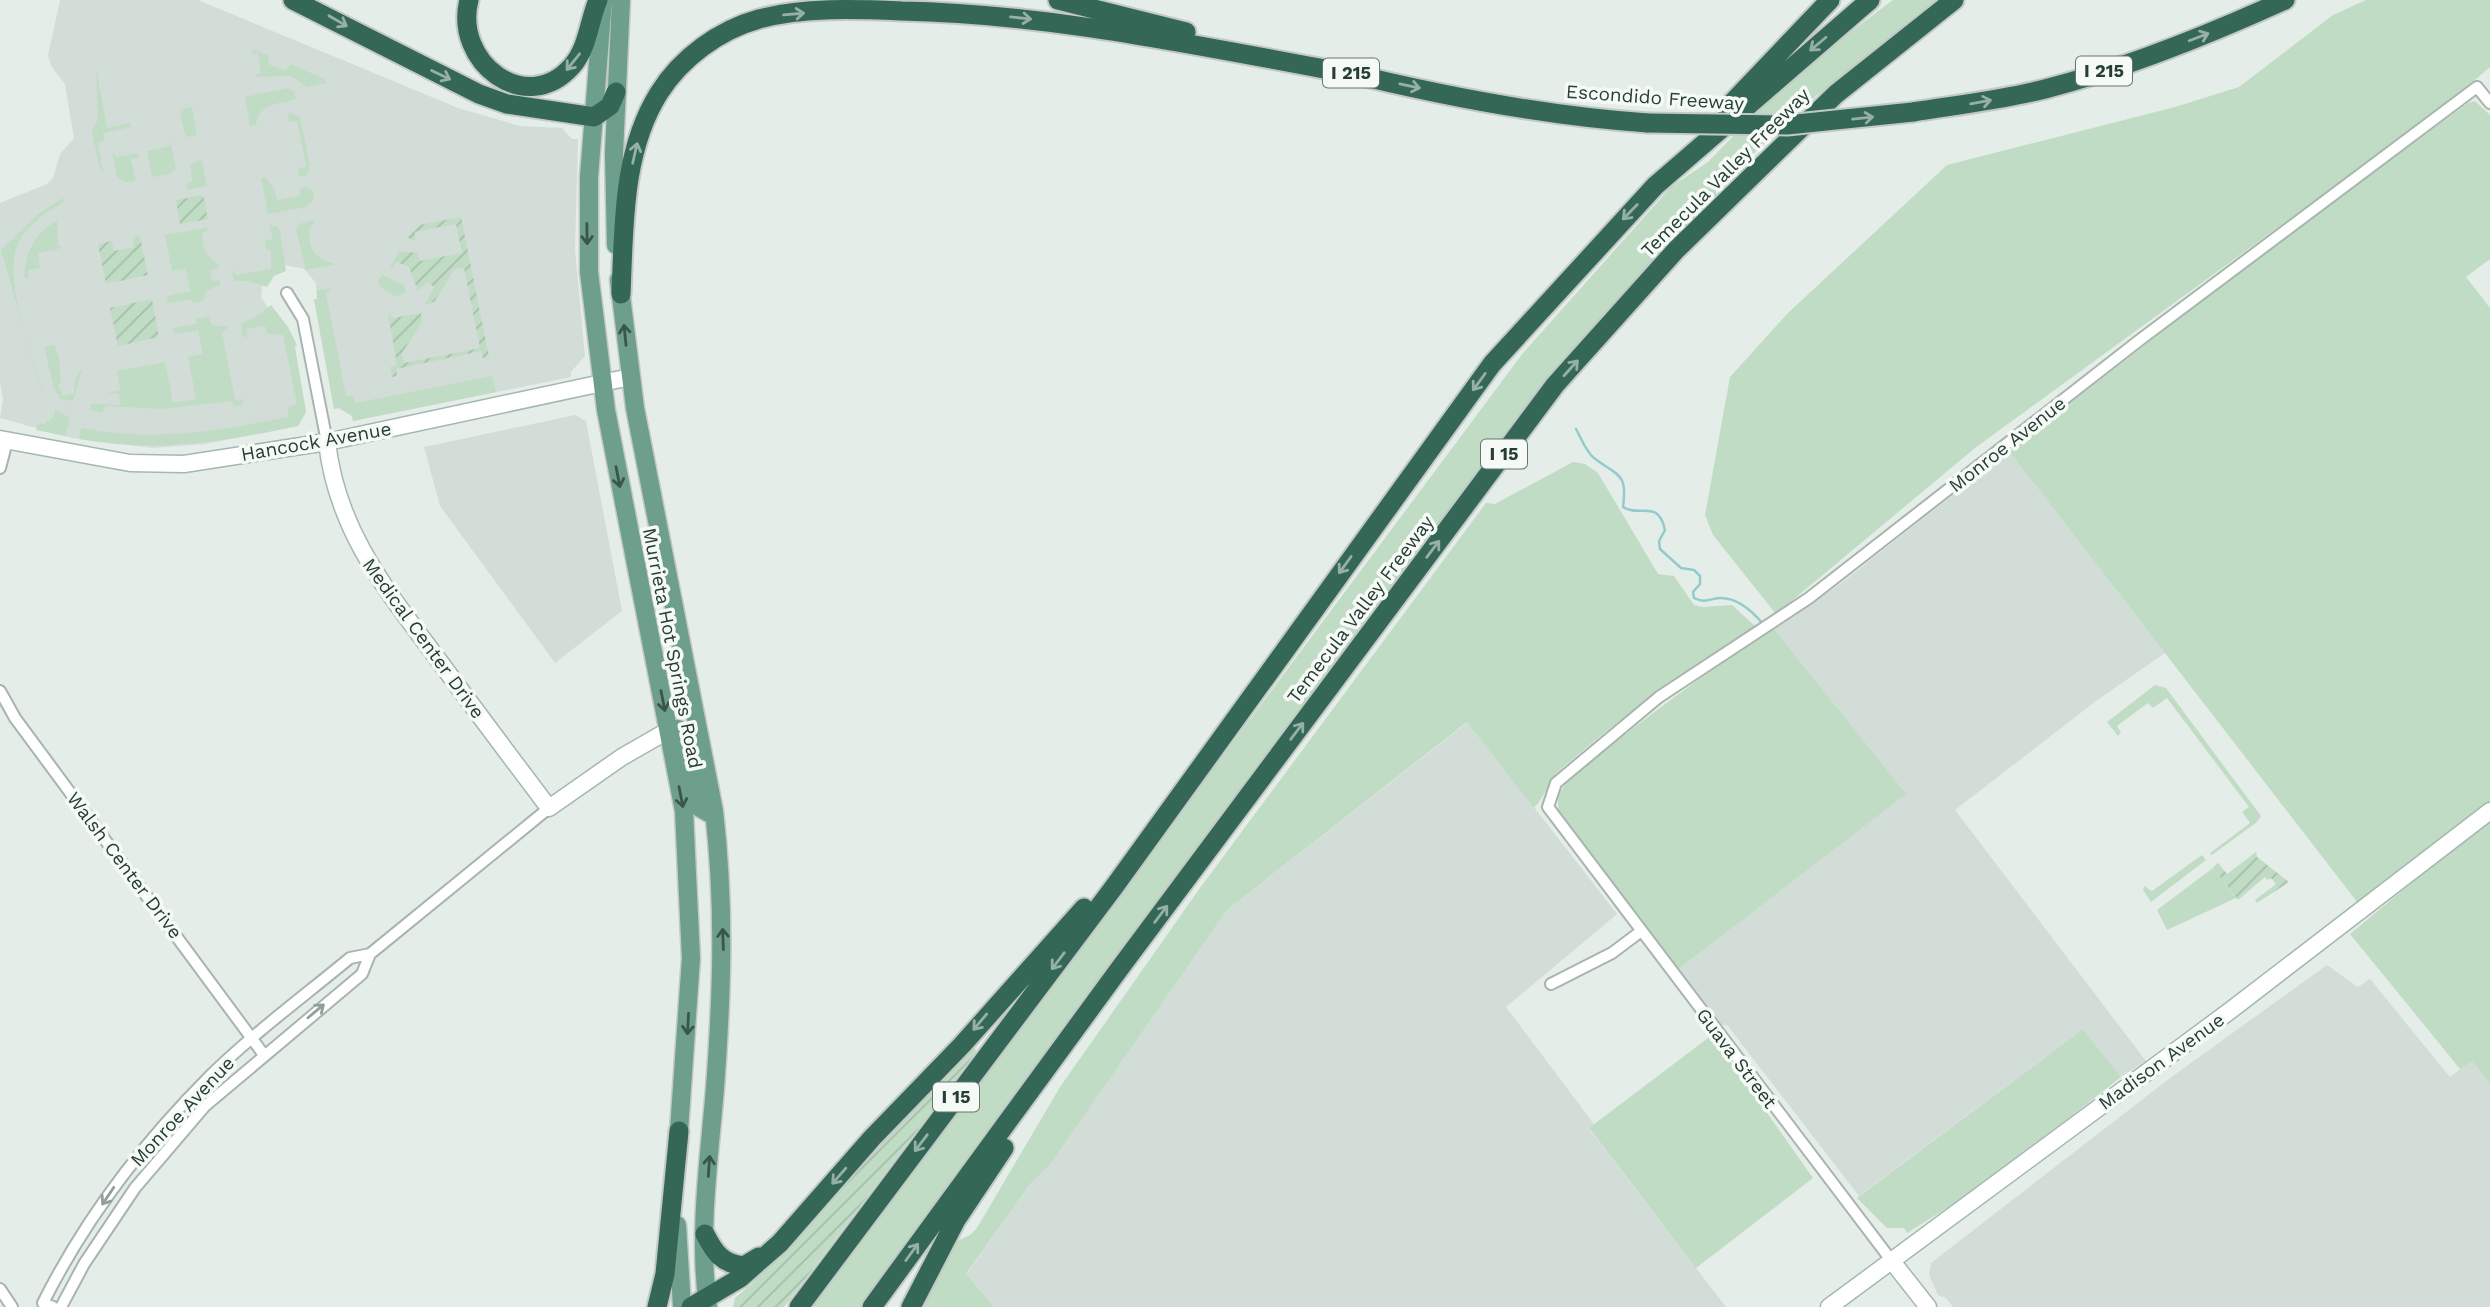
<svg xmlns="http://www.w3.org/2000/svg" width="2490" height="1307" viewBox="0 0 2490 1307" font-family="'Work Sans',sans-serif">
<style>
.built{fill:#d3ddd7}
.grass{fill:#c0dcc4}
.garden{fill:url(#garden-furrows)}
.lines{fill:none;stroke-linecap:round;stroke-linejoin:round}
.stream{stroke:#92cbcd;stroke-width:2.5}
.street-casing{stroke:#a8b5ae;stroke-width:14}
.secondary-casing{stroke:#a4b8af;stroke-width:19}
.primary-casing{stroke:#c2c9c6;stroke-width:21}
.highway-casing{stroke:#c2c9c6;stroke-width:23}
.street{stroke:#fff;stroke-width:10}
.secondary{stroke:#fff;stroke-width:16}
.primary{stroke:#6d9f8c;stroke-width:18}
.highway{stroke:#346756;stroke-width:19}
.highway-bridge-casing{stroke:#c2c9c6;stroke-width:23;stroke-linecap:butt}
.highway-bridge{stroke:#346756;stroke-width:19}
.oneway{stroke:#95b0a6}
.oneway2{stroke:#38564a}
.oneway3{stroke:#929e9a}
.labels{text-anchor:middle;stroke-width:7;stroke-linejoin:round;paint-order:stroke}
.shield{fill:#f6faf7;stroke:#64766e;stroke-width:2}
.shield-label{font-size:18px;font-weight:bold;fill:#263e34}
.street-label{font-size:19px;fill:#263e34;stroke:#f6faf7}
</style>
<defs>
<pattern id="garden-furrows" width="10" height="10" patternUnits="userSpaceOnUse" patternTransform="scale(1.75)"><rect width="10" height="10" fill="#c0dcc4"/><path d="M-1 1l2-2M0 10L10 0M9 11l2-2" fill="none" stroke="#a5bea9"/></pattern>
</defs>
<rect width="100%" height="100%" fill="#e5ede8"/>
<path class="built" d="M60 0H198L458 108 520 126 562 128 572 139H578L575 250 585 356 571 372V377L353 421 352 416 339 408 334 409 314 299H317L316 283 304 269 284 265 263 280 261 297 294 347 306 412 298 426 205 444 153 448 72 438 0 418 3 399 0 382V203L47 184 53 178 60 154 74 138 65 84 51 66 48 55Z
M575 415 586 421 622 611 555 663 440 506 424 447Z
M2009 451 2165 653 2096 701 1955 810 2146 1061 2121 1077 2083 1029 1859 1196 1727 1025H1719L1676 971 1905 794 1774 629 1840 584Z
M1468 722 1617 914 1506 1007 1594 1124 1589 1129 1726 1307H994L966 1275 1030 1184 1050 1165 1227 910Z
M2327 965 2358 987 2370 979 2450 1077 2472 1060 2490 1084V1307H1953L1946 1298 1938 1295 1929 1275 1931 1263 2170 1078Z"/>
<path class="grass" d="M1893 0H1938L1783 122 1744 123 1844 37Z
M2366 0H2490V67L2446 105 1975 448 1776 614 1713 535 1705 515 1730 377 1788 313 1947 165 2175 107 2239 87 2333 15Z
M253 49 269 56 268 64 286 71 290 64 325 79 326 83 307 87 292 76 256 77 255 74 261 73 258 53 251 54Z
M96 68 107 128 130 123 131 127 103 133 104 140 98 143 103 172 100 169 92 132 98 119Z
M287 88 295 92 296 99C278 105 260 102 256 125L250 126 245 97Z
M2475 101 2490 115V259L2466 277 2490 308V805L2361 907 2009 451 2236 274 2468 103Z
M192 107 197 135 186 137 180 114 185 108Z
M288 112 300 117 310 166 306 177 299 176 298 169 306 166 297 121 289 122Z
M1781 127 1716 190V198L1691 222 861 1307H812L1523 353 1671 187 1708 162 1739 130Z
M170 139 176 169 170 174 152 177 147 151 170 146Z
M112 151 116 157 138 153 139 157 131 159 136 181 126 182 117 178Z
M202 160 207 186 187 190V183L192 181 190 164Z
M265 177 274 188 277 200 300 196V189L306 187 313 191 314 200 306 207 268 214 261 178Z
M63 198 64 202C47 212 29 223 19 241 0 281 35 353 43 396L1 250 38 214Z
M57 220 58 245 62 248 38 253 40 268 29 270 28 280 24 276C26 250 35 234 57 220Z
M316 220 310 228C307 248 316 260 336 264L306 270 296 229 299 224Z
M269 224 278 227 280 231 286 271 274 276 267 287 247 281H234L231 268 236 275 271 269V250H267L265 241 273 239Z
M210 227 203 233C201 250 207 256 219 265L218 269 210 270 212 281 220 280V285L206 291 204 301 193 303 192 299 168 303 167 296 190 291 186 269 172 271 165 235Z
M383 275 403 285 406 292 396 297 379 286 378 281Z
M332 288 326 293 346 396 353 395 355 403 492 376 496 392 353 421 352 416 339 408 334 409 314 299H317V290Z
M271 305 288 327 297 345 295 347 306 412 298 426C220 442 158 453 79 439L81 428C160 442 212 431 289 417L287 407 297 404 283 335 267 334 265 326 247 329V338L242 335V323L254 318Z
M208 316 212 325 229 327 222 332 235 400 243 399 244 404 234 407 232 401 161 409 106 406 102 413 90 410 91 404 120 405 119 394 107 393 120 390 117 371 165 362 173 403 196 399 188 357 203 354 198 330 174 334 173 328 197 324 196 319Z
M54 345 59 357 61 383 58 384 62 396 74 394 75 378 83 368 73 401 61 399 54 388 44 347Z
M55 409 70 418 65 436 36 430 38 423 44 424 54 417Z
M1573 462 1585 464 1598 473 1658 574 1674 576 1694 605 1703 607 1732 605 1755 626C1688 668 1621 717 1561 769 1548 780 1546 796 1534 808L1467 722 1227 910 1050 1165 1030 1184 966 1274 994 1307H921L955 1242 970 1235 977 1228 1060 1087 1200 888 1486 503 1495 504Z
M1774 629 1906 794 1676 971 1561 816C1554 801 1560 791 1569 779 1636 725 1702 674 1774 629Z
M2155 685 2166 688 2261 816 2257 822 2212 855 2210 853 2250 823 2242 812 2249 807 2167 698 2153 708 2148 703 2117 726 2121 733 2118 736 2107 722Z
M2490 818V1084L2472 1061 2460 1069 2350 934Z
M2202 855 2206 860 2151 902 2143 890 2144 886 2152 891Z
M2213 868 2236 898 2167 930 2157 910Z
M2083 1029 2121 1077 1984 1185 1907 1233 1904 1228H1887L1857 1198Z
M1712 1035 1813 1178 1696 1268 1589 1128Z"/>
<path class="garden" d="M203 195 208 219 180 224 176 200Z
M461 217 489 357 483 358 481 351 396 369 397 376 392 377 390 367 397 365 388 314 393 318 421 313 422 322 402 353 404 363 480 348 464 268 455 269 434 302 424 305 435 287 427 282 418 291 409 267 396 262 392 268 390 267 399 251 417 253 420 261 462 253 456 224 415 232V241L407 237 420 225Z
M140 236 148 275 106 284 98 244 112 241 114 251 134 247 133 237Z
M152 299 159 337 118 346 110 308Z
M2256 852 2257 857 2289 882 2257 903 2255 900 2276 884 2271 878 2267 880 2265 877 2238 900 2213 868 2218 863 2227 874Z
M974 1044 976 1052 784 1307H733L735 1298 755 1281V1275L821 1210Z"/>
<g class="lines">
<path class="stream" d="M1576 429C1581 438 1586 452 1594 458 1617 476 1628 472 1623 507 1639 518 1658 498 1665 530L1659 541 1660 549 1681 568 1694 570 1700 576V584L1693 592 1694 598C1705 604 1711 598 1721 598 1738 598 1753 612 1763 624"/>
<g class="street-casing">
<path id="street" d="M287 293 303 319 327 442
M0 468 7 441
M0 691 15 718 264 1055
M1551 984 1612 953 1640 932
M1891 1260 1548 807 1556 783 1659 697 1809 598 2141 339 2477 87 2490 103
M0 1289 12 1307
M53 1307 43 1303C85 1219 144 1142 211 1075 254 1033 304 996 350 958L370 954 549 808
M61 1307 84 1264 135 1188 205 1106 362 974 370 954"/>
</g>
<g class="secondary-casing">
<path id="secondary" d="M0 439 130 463 184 464 327 442 630 377
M327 442C337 532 388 592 440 662 476 711 512 759 549 808L622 757 669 730
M1891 1260 1928 1307
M1829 1307 2231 1010 2490 811"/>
</g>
<g class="primary-casing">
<path id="primary" d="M603 0 589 177V272L606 410 684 811 691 958 678 1145
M616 245 614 153 621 0
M619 280 635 408 714 811C725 904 722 995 715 1088 709 1160 698 1235 708 1307
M669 730 678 729 687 741 700 808 714 816
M677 1225 682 1307"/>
</g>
<g class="highway-casing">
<path id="highway" d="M293 0 479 94 507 104 594 117 610 106 616 92
M469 0C453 62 526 118 572 66 588 48 589 21 598 0
M1058 0 1186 32
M1341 71C1442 96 1544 116 1648 123
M1727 108 1830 0
M1913 112C1957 105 2002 100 2045 89 2127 68 2208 35 2285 0
M621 294C624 227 622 152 659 93 681 58 719 30 759 19 803 7 856 9 902 11 1054 14 1202 47 1352 74
M705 1234C714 1252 722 1264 744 1266L759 1257
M657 1307 665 1274 679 1131
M691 1307 740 1278 780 1243 872 1138 962 1045 1084 908
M799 1307 1114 887 1492 364 1655 186 1870 0
M872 1307 1120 968 1555 385 1676 250 1836 94 1954 0
M911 1307 956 1220 1004 1148"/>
</g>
<use href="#street" class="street"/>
<use href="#secondary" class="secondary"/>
<use href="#primary" class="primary"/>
<use href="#highway" class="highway"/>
<g class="highway-bridge-casing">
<path id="highway-bridge" d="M1648 123 1787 125 1913 112"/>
</g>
<use href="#highway-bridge" class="highway-bridge"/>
</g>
<defs><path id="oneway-shaft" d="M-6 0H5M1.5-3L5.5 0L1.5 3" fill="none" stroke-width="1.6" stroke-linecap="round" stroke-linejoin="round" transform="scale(1.75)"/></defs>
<g class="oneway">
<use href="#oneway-shaft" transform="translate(794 14) rotate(-5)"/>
<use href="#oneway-shaft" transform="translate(1021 18) rotate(6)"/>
<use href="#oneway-shaft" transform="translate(338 21) rotate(30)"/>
<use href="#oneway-shaft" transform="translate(2199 37) rotate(-21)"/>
<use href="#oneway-shaft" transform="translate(1818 44) rotate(140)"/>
<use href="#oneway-shaft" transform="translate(573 62) rotate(129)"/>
<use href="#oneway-shaft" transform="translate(441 75) rotate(26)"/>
<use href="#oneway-shaft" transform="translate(1410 86) rotate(12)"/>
<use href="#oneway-shaft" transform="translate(1981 102) rotate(-10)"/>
<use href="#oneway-shaft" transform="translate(1863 118) rotate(-6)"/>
<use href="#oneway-shaft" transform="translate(635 153) rotate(-77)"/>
<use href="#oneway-shaft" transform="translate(1630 212) rotate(134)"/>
<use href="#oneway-shaft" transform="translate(1571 368) rotate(-48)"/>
<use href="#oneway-shaft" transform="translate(1479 382) rotate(126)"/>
<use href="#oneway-shaft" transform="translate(1433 549) rotate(-53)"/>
<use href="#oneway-shaft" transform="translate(1345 565) rotate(126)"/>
<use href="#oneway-shaft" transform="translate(1297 731) rotate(-53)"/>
<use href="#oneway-shaft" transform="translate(1161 914) rotate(-53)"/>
<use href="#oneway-shaft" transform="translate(1058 961) rotate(127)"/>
<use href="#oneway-shaft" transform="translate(980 1022) rotate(130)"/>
<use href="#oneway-shaft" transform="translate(921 1143) rotate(127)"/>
<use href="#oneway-shaft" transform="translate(839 1176) rotate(131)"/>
<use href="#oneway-shaft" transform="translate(912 1252) rotate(-54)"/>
</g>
<g class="oneway2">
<use href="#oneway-shaft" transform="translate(587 234) rotate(89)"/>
<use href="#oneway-shaft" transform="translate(625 335) rotate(-96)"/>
<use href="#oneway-shaft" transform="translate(618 477) rotate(79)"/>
<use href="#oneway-shaft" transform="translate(663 701) rotate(79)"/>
<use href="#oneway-shaft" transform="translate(681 797) rotate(79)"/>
<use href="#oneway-shaft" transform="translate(723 939) rotate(-92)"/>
<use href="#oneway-shaft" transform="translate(688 1024) rotate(93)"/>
<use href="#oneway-shaft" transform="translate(709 1166) rotate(-86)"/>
</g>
<g class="oneway3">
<use href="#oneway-shaft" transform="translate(316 1011) rotate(-40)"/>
<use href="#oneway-shaft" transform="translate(108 1196) rotate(124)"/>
</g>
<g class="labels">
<g class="shield">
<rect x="2076" y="56.5" width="56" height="29" rx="5"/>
<rect x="1323" y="58.5" width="56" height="29" rx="5"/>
<rect x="1481" y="439.5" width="46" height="29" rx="5"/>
<rect x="933" y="1082.5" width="46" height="29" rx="5"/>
</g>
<g class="shield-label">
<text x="2104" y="77">I 215</text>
<text x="1351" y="79">I 215</text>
<text x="1504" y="460">I 15</text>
<text x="956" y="1103">I 15</text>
</g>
<g class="street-label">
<text transform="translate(1655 97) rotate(4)" y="7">Escondido Freeway</text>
<text transform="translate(1725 172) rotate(-45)" y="7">Temecula Valley Freeway</text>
<text transform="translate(316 441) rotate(-10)" y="7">Hancock Avenue</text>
<text transform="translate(2007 444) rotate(-38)" y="7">Monroe Avenue</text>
<text transform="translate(1360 609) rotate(-53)" y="7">Temecula Valley Freeway</text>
<text transform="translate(424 638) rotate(54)" y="7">Medical Center Drive</text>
<text transform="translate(673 648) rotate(79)" y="7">Murrieta Hot Springs Road</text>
<text transform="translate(125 865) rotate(53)" y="7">Walsh Center Drive</text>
<text transform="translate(1737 1058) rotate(53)" y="7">Guava Street</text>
<text transform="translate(2161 1061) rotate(-36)" y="7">Madison Avenue</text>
<text transform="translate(182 1111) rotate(-47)" y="7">Monroe Avenue</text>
</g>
</g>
</svg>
